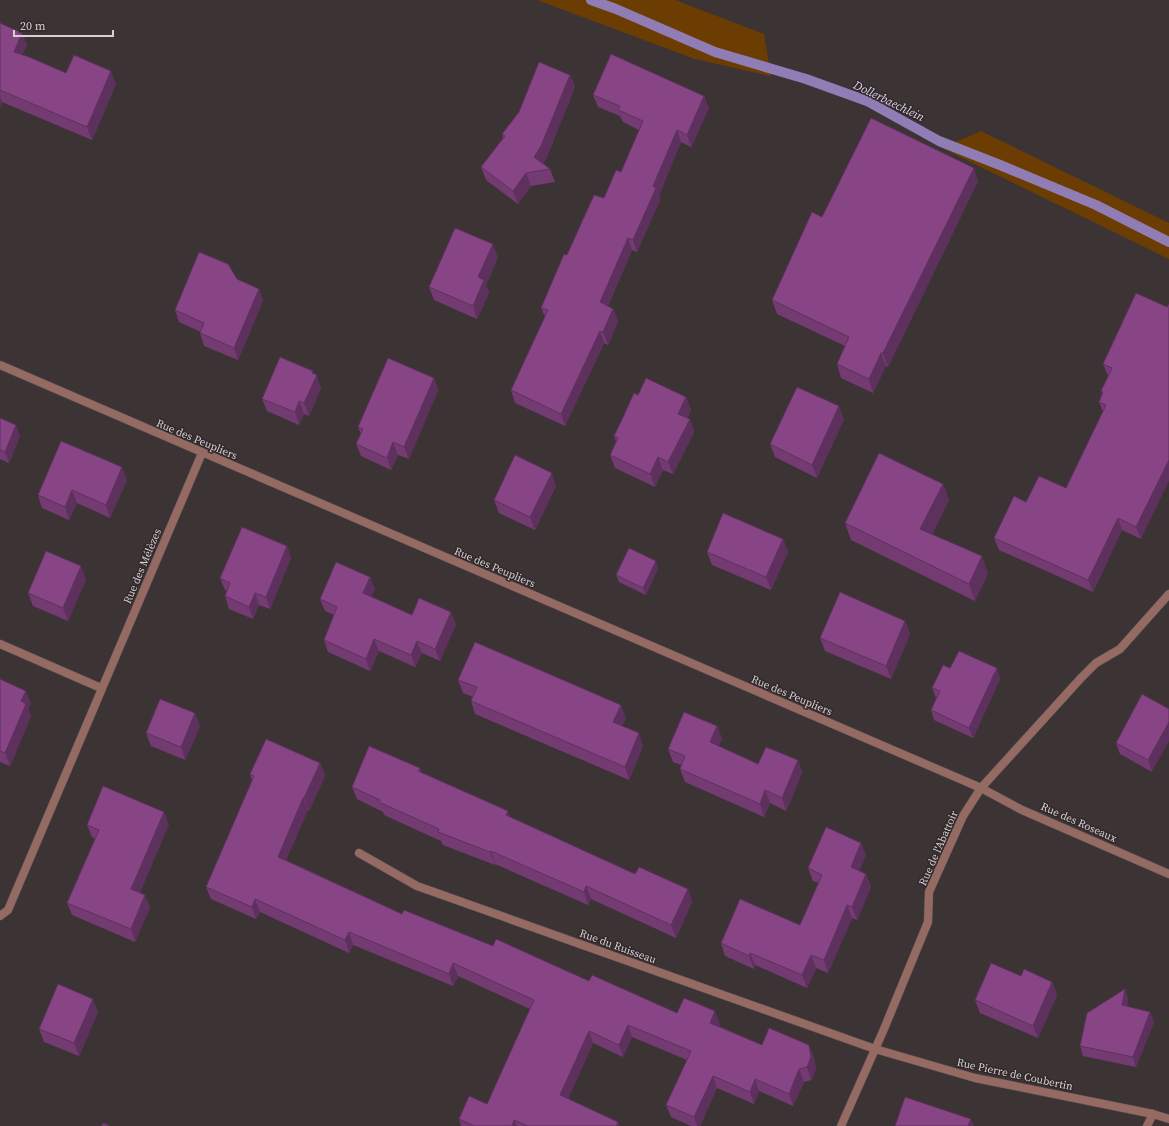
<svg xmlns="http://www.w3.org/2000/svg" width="1169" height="1126" viewBox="0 0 1169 1126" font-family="'Source Serif 4',serif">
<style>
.green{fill:#6c3d02}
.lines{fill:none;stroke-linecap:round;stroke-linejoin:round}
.stream{stroke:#907db6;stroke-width:10}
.lane-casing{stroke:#584f51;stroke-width:9}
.street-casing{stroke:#584f51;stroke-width:9}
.lane{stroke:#946a62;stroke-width:8}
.street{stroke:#946a62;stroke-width:8}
.wall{fill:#743b73}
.shaded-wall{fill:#5e305e}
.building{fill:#874586;stroke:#5e305e}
.labels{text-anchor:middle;stroke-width:3;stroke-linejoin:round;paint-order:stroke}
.street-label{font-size:11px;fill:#d6d0d1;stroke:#32292b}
.water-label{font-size:12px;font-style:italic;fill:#ddd8ef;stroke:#32292b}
</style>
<rect width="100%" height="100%" fill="#3c3335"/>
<path class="green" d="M537 0H675L764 34 771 76 695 59Z
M981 131 1169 223V259L942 148Z"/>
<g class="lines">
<path class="stream" d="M591 0 616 9 715 52 806 79 867 101 939 141 1000 165 1096 205 1169 242"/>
<g class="lane-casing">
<path id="lane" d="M981 788 1022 810 1169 874"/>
</g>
<g class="street-casing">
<path id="street" d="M0 365 981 788
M0 644 101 688
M359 853 417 886 875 1049 975 1078 1153 1114 1169 1119
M0 916 8 910 202 453
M841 1126 884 1029 928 922 929 892 963 816 981 788 1081 678 1096 663 1120 649 1169 594
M1147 1126 1153 1114"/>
</g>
<use href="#lane" class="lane"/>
<use href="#street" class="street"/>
</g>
<path class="wall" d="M0 23 22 33 27 45 22 55 66 73 116 84 92 140 2 102 0 107Z
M570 75 575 87 546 159 543 163 550 169 555 182 531 186 518 204 486 180 481 167 503 138 502 134Z
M593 95 704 96 709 108 691 147 681 142 659 195 660 200 637 252 632 250 608 306 613 309 618 321 608 345 604 343 565 426 515 403 511 390 545 317 541 308 567 255 604 198 621 172 639 130 623 122 620 116 598 107Z
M978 181 888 367 886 366 873 393 841 378 837 364 845 346 777 314 772 300Z
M498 257 486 285 489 293 477 319 434 300 429 287Z
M237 279 259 289 263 301 238 360 204 346 200 333 201 332 179 322 175 310Z
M1136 293 1141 539 1122 530 1093 592 999 550 994 538 1026 502 1066 488 1103 412 1099 402 1102 394 1101 391 1108 376 1103 364Z
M314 374 321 388 309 416 304 414 299 425 267 411 262 399Z
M434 378 438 390 409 459 398 455 391 470 361 456 356 444 361 434 358 427Z
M638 395 686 397 691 410 687 418 690 419 694 432 673 474 663 470 655 487 615 468 610 455 616 442 614 436Z
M0 418 20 436 9 463 0 459Z
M844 419 817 478 775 457 770 444Z
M127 480 110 518 77 503 69 520 42 508 38 495Z
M943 484 949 500 932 534 988 573 975 601 851 540 845 523Z
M556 486 535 530 499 513 494 500Z
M783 539 788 552 771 590 712 565 707 552Z
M287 546 291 558 270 609 259 605 253 619 229 609 225 596 227 591 225 590 220 578Z
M658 568 646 595 619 582 616 575Z
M86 579 68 621 33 606 28 593Z
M375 589 371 596 412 615 456 624 440 661 422 653 415 667 379 651 370 671 328 652 324 640 334 615 325 611 320 599Z
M905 621 910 634 891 679 825 651 820 638Z
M950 668H997L1000 679 973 738 934 720 931 710 936 698 932 688Z
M0 679 31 704 28 709 31 716 10 766 0 762Z
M458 680 626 718 622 726 643 746 629 780 475 714 471 701 473 697 463 693Z
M1142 694 1152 772 1120 754 1116 743Z
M200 726 185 760 151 746 146 733Z
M717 726 722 739 718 746 758 764 798 760 802 773 786 811 770 803 764 817 685 782 680 769 681 765 673 762 668 749Z
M320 763 325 776 309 811 308 810 286 860 402 914 493 946 677 1013 720 1024 719 1026 762 1045H809L814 1058 816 1069 811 1080 804 1082 793 1106 759 1091 754 1104 717 1088 700 1126H691L671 1117 666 1105 687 1060 632 1037 623 1057 593 1043 568 1099 618 1122 619 1126H461L459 1119 487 1104 530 1009 458 976 453 986 353 945 349 953 260 912 256 919 211 899 206 887 252 781 250 774Z
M420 768 421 773 510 817 635 874 688 889 692 902 676 938 591 899 588 905 495 864V865L443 845 441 841 384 815 383 812 357 799 352 787Z
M169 824 140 892 145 895 150 907 135 942 72 915 67 903 95 839 92 837 87 825Z
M866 855 859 871 866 874 871 887 857 920 852 918 828 973 816 968 807 988 755 965 754 969 725 956 721 943 800 925 819 883 813 881 808 868Z
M1021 976 1052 982 1057 995 1038 1038 980 1013 975 1000Z
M1125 989 1128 999 1127 1007 1150 1012 1154 1022 1136 1067 1083 1056 1080 1046Z
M98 1012 79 1056 44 1042 39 1029Z"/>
<path class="shaded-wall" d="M22 33 27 45 18 64 14 52Z
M111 71 116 84 92 140 87 127Z
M570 75 575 87 546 159 538 170 534 157Z
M0 95 2 102 0 107Z
M704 96 709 108 691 147 687 135Z
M677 130 681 142 659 195 660 200 637 252 633 240 653 186Z
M974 168 978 181 888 367 883 353Z
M526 173 531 186 518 204 513 191Z
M628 238 632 250 604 314 600 302Z
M493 244 498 257 486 285 489 293 477 319 473 306 478 277Z
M259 289 263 301 238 360 234 348Z
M613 309 618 321 608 345 603 332Z
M600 331 604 343 565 426 561 414Z
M881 353 886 366 873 393 869 379Z
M313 371 315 378 317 375 321 388 309 416 304 403Z
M434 378 438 390 409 459 404 447Z
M686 397 691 410 683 427 678 414Z
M299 401 304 414 299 425 295 412Z
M839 406 844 419 817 478 812 465Z
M690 419 694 432 673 474 668 462Z
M16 425 20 436 9 463 5 452Z
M393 442 398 455 391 470 387 458Z
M658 457 663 470 655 487 650 474Z
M1169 460V481L1141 539 1136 527Z
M122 467 127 480 110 518 106 505Z
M552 473 556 486 535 530 530 517Z
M943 484 949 500 927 546 920 529Z
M72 490 77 503 69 520 65 507Z
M1118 518 1122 530 1093 592 1088 580Z
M783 539 788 552 771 590 766 577Z
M287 546 291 558 270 609 266 597Z
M982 556 988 573 975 601 969 584Z
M656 561 658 568 646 595 643 588Z
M81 566 86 579 68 621 63 608Z
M370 577 375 589 367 605 363 593Z
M255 593 259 605 253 619 249 607Z
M451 612 456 624 440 661 435 649Z
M905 621 910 634 891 679 886 666Z
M374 639 379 651 370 671 366 659Z
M417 641 422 653 415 667 411 655Z
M997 668 1000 679 973 738 969 728Z
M26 691 31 704 28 709 31 716 10 766 5 753 21 701Z
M621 705 626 718 618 735 613 722Z
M195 713 200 726 185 760 181 747Z
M1169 722V741L1152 772 1148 760Z
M717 726 722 739 714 755 710 742Z
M639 733 643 746 629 780 625 767Z
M798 760 802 773 786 811 782 798Z
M320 763 325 776 309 811 304 798Z
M765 790 770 803 764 817 760 804Z
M303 798 308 810 282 869 278 857Z
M508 811 513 824 506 815Z
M164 812 169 824 136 901 131 889Z
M861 843 866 855 855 880 851 867Z
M491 851 495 864V865L490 852Z
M866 874 871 887 857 920 852 907Z
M586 886 591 899 588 905 584 892Z
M688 889 692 902 676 938 671 925Z
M145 895 150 907 135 942 131 929Z
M255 899 260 912 256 919 252 907Z
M847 905 852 918 828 973 824 960Z
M349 932 353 945 349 953 345 940Z
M750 953 755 965 754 969 749 956Z
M811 955 816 968 807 988 802 975Z
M453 963 458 976 453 986 449 974Z
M1052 982 1057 995 1038 1038 1033 1026Z
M1125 989 1128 999 1126 1016 1122 1005Z
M93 999 98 1012 79 1056 74 1043Z
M715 1011 720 1024 715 1035 710 1023Z
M1150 1012 1154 1022 1136 1067 1133 1057Z
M628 1025 632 1037 623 1057 619 1045Z
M589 1031 593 1043 564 1108 560 1095Z
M809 1045 814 1058 816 1069 811 1080 807 1067Z
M799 1069 804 1082 793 1106 789 1094Z
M713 1076 717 1088 700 1126H697L694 1117Z
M755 1079 759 1091 754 1104 750 1092Z
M971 1119 974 1126H968Z
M514 1120 517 1126H512Z
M618 1122 619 1126H616Z"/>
<path class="building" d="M0 23 22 33 14 52 29 57 66 73 74 55 111 71 87 127 0 90Z
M611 54 704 96 687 135 677 130 653 186 656 188 633 240 628 238 600 302 613 309 603 332 600 331 561 414 511 390 548 310 541 308 564 254 567 255 594 195 604 198 616 170 621 172 643 121 618 110 620 106 593 95Z
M539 62 570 75 541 146 534 157 550 169 526 173 513 191 481 167 505 136 502 134 519 112Z
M871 118 974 168 883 353H881L869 379 837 364 849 337 772 300 812 212 822 217Z
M455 228 493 244 478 277 484 280 473 306 429 287Z
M199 252 228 264 237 279 259 289 234 348 200 333 204 323 175 310Z
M1136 293 1167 307 1169 304V460L1136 527 1118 518 1088 580 994 538 1014 496 1026 502 1039 476 1066 488 1106 405 1099 402 1103 392 1101 391 1112 368 1103 364Z
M280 357 313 371 312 373 317 375 304 403 299 401 295 412 262 399Z
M388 358 434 378 404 447 393 442 387 458 356 444 363 429 358 427Z
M646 378 686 397 678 414 690 419 668 462 658 457 650 474 610 455 618 438 614 436 624 415 634 393 638 395Z
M797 387 839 406 812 465 770 444Z
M0 418 16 425 5 452 0 450Z
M61 441 122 467 106 505 72 490 65 507 38 495Z
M879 453 943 484 920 529 982 556 969 584 845 523Z
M515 455 552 473 530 517 494 500Z
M723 513 783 539 766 577 707 552Z
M242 527 287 546 266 597 255 593 249 607 225 596 230 583 220 578Z
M629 548 656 561 643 588 616 575Z
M46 551 81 566 63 608 28 593Z
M336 562 370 577 363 593 412 615 419 598 451 612 435 649 417 641 411 655 374 639 366 659 324 640 337 607 320 599Z
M840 592 905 621 886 666 820 638Z
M475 642 621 705 613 722 639 733 625 767 471 701 477 687 458 680Z
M959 651 997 668 969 728 931 710 940 691 932 688 943 665 950 668Z
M0 679 26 691 21 701 26 704 5 753 0 751Z
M1142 694 1169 709V722L1148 760 1116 743Z
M160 699 195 713 181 747 146 733Z
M684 712 717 726 710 742 758 764 766 747 798 760 782 798 765 790 760 804 680 769 685 756 668 749Z
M266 739 320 763 304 798H303L278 857 402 914 404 910 493 946 496 939 589 981 592 975 677 1013 684 998 715 1011 710 1023 762 1045 769 1028 809 1045 811 1057 807 1067 799 1069 789 1094 755 1079 750 1092 713 1076 694 1117 666 1105 691 1051 628 1025 619 1045 589 1031 560 1095 618 1122 616 1126H528L514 1120 512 1126H474L459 1119 469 1096 487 1104 534 1000 453 963 449 974 349 932 345 940 255 899 252 907 206 887 254 776 250 774Z
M369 746 420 768 418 771 508 811 506 815 635 874 639 867 688 889 671 925 586 886 584 892 491 851 490 852 438 832 439 829 379 802 380 800 352 787Z
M103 786 164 812 131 889 145 895 131 929 67 903 99 830 87 825Z
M826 827 861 843 851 867 866 874 852 907 847 905 824 960 811 955 802 975 750 953 749 956 721 943 740 899 800 925 822 875 808 868Z
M991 963 1021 976 1024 969 1052 982 1033 1026 975 1000Z
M58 984 93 999 74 1043 39 1029Z
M1125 989 1122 1005 1150 1012 1133 1057 1080 1046 1087 1013Z
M905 1097 971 1119 968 1126H895Z
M103 1123 110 1126H102Z"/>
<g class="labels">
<g class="street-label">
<text transform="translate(197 439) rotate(23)" y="4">Rue des Peupliers</text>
<text transform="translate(142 566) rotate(-67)" y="4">Rue des Mélèzes</text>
<text transform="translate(495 567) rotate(23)" y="4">Rue des Peupliers</text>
<text transform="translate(792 695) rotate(23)" y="4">Rue des Peupliers</text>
<text transform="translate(1079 822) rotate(24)" y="4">Rue des Roseaux</text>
<text transform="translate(938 848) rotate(-66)" y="4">Rue de l'Abattoir</text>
<text transform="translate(618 946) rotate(20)" y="4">Rue du Ruisseau</text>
<text transform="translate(1015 1074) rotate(12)" y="4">Rue Pierre de Coubertin</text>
</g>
<g class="water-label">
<text transform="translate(889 101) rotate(26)" y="4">Dollerbaechlein</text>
</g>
</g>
<path d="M14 30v6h99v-6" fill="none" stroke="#d6d0d1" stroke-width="2"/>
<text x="20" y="30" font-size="12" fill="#d6d0d1" stroke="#32292b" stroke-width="3" paint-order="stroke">20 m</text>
</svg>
